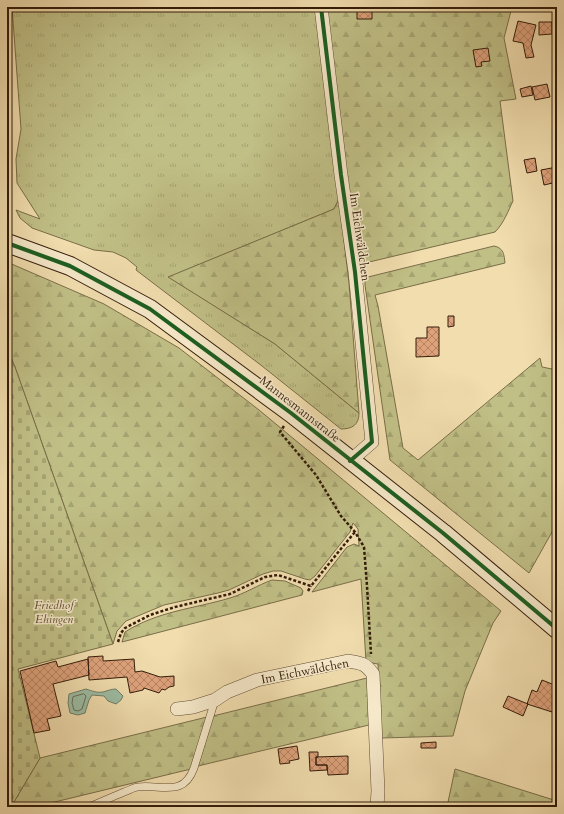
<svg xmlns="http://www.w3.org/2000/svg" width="564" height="814" viewBox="0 0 564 814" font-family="Cardo,serif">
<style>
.grass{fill:url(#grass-tufts);stroke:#7a6e48}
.forest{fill:url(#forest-firs);stroke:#7a6e48}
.cemetery{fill:url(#cemetery-stones);stroke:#7a6e48}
.water{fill:#9cbda4;stroke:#727d66}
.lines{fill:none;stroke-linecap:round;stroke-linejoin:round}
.shore{stroke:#686c57;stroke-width:1}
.building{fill:url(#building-cross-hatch);stroke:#331c0a}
.lane-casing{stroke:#624c33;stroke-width:8}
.street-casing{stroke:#624c33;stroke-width:14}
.secondary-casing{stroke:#331c0a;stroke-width:20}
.path{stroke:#331c0a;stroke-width:2.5;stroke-dasharray:3 2;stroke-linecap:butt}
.lane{stroke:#f6e9ca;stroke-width:7}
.street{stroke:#f6e9ca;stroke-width:13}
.secondary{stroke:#f6e9ca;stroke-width:18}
.cycleway-casing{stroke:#f6e9ca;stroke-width:6}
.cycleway{stroke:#1b5e20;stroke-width:4}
.labels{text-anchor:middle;stroke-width:3;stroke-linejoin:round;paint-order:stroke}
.street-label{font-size:12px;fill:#331c0a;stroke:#f6e9ca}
.park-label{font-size:12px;font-style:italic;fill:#5d4d2f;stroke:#f6e9ca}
</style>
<defs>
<pattern id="grass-tufts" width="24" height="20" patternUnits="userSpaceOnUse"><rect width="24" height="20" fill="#c0bf86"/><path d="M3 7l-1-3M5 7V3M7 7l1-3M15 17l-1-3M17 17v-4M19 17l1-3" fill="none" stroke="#a5a472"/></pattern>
<pattern id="forest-firs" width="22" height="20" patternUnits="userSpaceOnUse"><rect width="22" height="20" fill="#c0bf86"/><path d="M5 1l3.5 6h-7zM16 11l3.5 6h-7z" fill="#a5a472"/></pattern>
<pattern id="cemetery-stones" width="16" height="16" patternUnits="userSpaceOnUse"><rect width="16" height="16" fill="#c0bf86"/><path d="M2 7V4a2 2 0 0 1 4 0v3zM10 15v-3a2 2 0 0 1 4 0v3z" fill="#a5a472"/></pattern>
<pattern id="building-cross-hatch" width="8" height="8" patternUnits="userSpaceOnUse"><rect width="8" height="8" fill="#dea27b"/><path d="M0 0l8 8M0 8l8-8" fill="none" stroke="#b58363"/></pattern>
</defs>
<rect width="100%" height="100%" fill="#f1ddae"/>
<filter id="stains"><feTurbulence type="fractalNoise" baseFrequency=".005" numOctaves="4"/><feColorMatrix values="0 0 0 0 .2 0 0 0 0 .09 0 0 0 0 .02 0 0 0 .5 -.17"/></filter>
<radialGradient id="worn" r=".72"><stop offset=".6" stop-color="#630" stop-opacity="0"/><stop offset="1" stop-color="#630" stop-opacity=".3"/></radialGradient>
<path class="grass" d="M12 7H315L339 199 334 209 169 277 275 344 359 413C359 425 352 429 341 429L262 366 136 270 137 267 126 258 113 252 94 250 32 228 20 218 16 210 40 219 17 183 16 159 21 129Z"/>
<path class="forest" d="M326 7H512L504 38 516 99 500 101 513 201C508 211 504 223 495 232L365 263 361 261 354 215 347 191Z
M339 199 349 283 359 413 275 344 168 277 334 209Z
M494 246C504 248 504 255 505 263L375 295 378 306 403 448 418 460 540 358 542 367 557 370V523L529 573 390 460 365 285V280L368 277Z
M7 262 104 304 179 348 259 410 501 611 493 623 465 691 453 736 381 738 378 664 366 662 361 579 312 592 347 547 354 544 359 546 358 529 353 523 350 532 315 576 310 580 305 579 281 571H273L263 574 229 590 218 593 164 605 126 621 117 631 113 644 15 367 9 353H7Z
M272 580 285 581 301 588 303 591 302 595 122 642 125 632C158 611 193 609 230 598 244 594 258 585 272 580Z
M367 678 369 725 198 766 213 716Z
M207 717 191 769 34 807H11L40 758Z
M455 769 557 801V806L447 807Z"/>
<path class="cemetery" d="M7 353H9L15 367 113 644 18 669 40 758 11 807H7Z"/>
<path class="water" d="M86 689C92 691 97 693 103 692 107 691 111 689 116 689L123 696 121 700 116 704 108 701 104 696 92 695 89 700 85 713 78 715 70 713 68 703 69 694Z"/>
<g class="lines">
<path class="shore" d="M84 694 86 696 82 709 78 711 74 710 72 703 73 697Z"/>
</g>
<path class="building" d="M357 9H372V19H357Z
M518 21 536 25 531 45 534 57 526 58 523 43 513 41Z
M557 21V67L554 54 552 22Z
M539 22H552V34L539 35Z
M488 48 490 61 481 62 482 66 476 67 473 50Z
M547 84 550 97 535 100 532 87Z
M531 86 533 95 522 97 520 89Z
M535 158 537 171 527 173 524 160Z
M557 167V182L544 185 541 170Z
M448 316H454V326L448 327Z
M427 327H439V356L416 357V338H427Z
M103 656V661L134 659 135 672 142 671 160 677 174 676V686L169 687 165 690 162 689 159 693 144 688 143 690 130 693 127 677 89 680 88 657Z
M88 659 89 675 53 684 61 716 47 719 50 730 34 733 20 671 56 661 58 667Z
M542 680 557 686V697L552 712 527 704 532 690 537 692Z
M508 696 528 704 523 716 503 707Z
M436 742V748H421V743Z
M297 746 299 759 289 761 290 763 280 764 278 749Z
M309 752H318V757H316V765H327V770L310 771Z
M348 756V774L328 775 327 765H316V757Z"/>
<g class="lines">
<g class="lane-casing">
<path id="lane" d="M89 807C101 802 112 797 124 792 128 791 134 787 138 787 162 784 183 798 194 768L215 700"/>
</g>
<g class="street-casing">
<path id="street" d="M321 7 341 175 355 272 372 442 350 461
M177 709 193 707 215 700 227 692 257 680 348 661C361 663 365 663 373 674L378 791 377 807"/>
</g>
<g class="secondary-casing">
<path id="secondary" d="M7 243 70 266 150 309 291 413 443 533 557 629"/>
</g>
<path class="path" d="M284 426 280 432 316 475 341 516 355 532 364 547 367 586 371 654
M308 591 311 586
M118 642 121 633 125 628 150 615 175 607 230 594 265 577 278 575 311 586 344 545 355 532"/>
<use href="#lane" class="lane"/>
<use href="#street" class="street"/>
<use href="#secondary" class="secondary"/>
<g class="cycleway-casing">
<path id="cycleway" d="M321 7 341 175 355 272 372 442 350 461
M7 243 70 266 150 309 291 413 443 533 557 629"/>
</g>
<use href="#cycleway" class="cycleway"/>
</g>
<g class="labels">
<g class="street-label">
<text transform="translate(360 237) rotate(82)" y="4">Im Eichwäldchen</text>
<text transform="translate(300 409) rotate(38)" y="4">Mannesmannstraße</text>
<text transform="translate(305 671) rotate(-11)" y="4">Im Eichwäldchen</text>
</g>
<g class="park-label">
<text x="54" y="609">Friedhof<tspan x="54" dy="14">Ehingen</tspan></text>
</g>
</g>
<rect width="564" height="814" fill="none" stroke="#f1ddae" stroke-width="24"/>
<rect x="8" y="8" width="548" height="798" fill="none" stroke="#331c0a" stroke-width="2"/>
<rect x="12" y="12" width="540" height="790" fill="none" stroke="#331c0a"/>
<rect width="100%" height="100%" filter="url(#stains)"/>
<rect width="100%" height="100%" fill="url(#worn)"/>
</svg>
